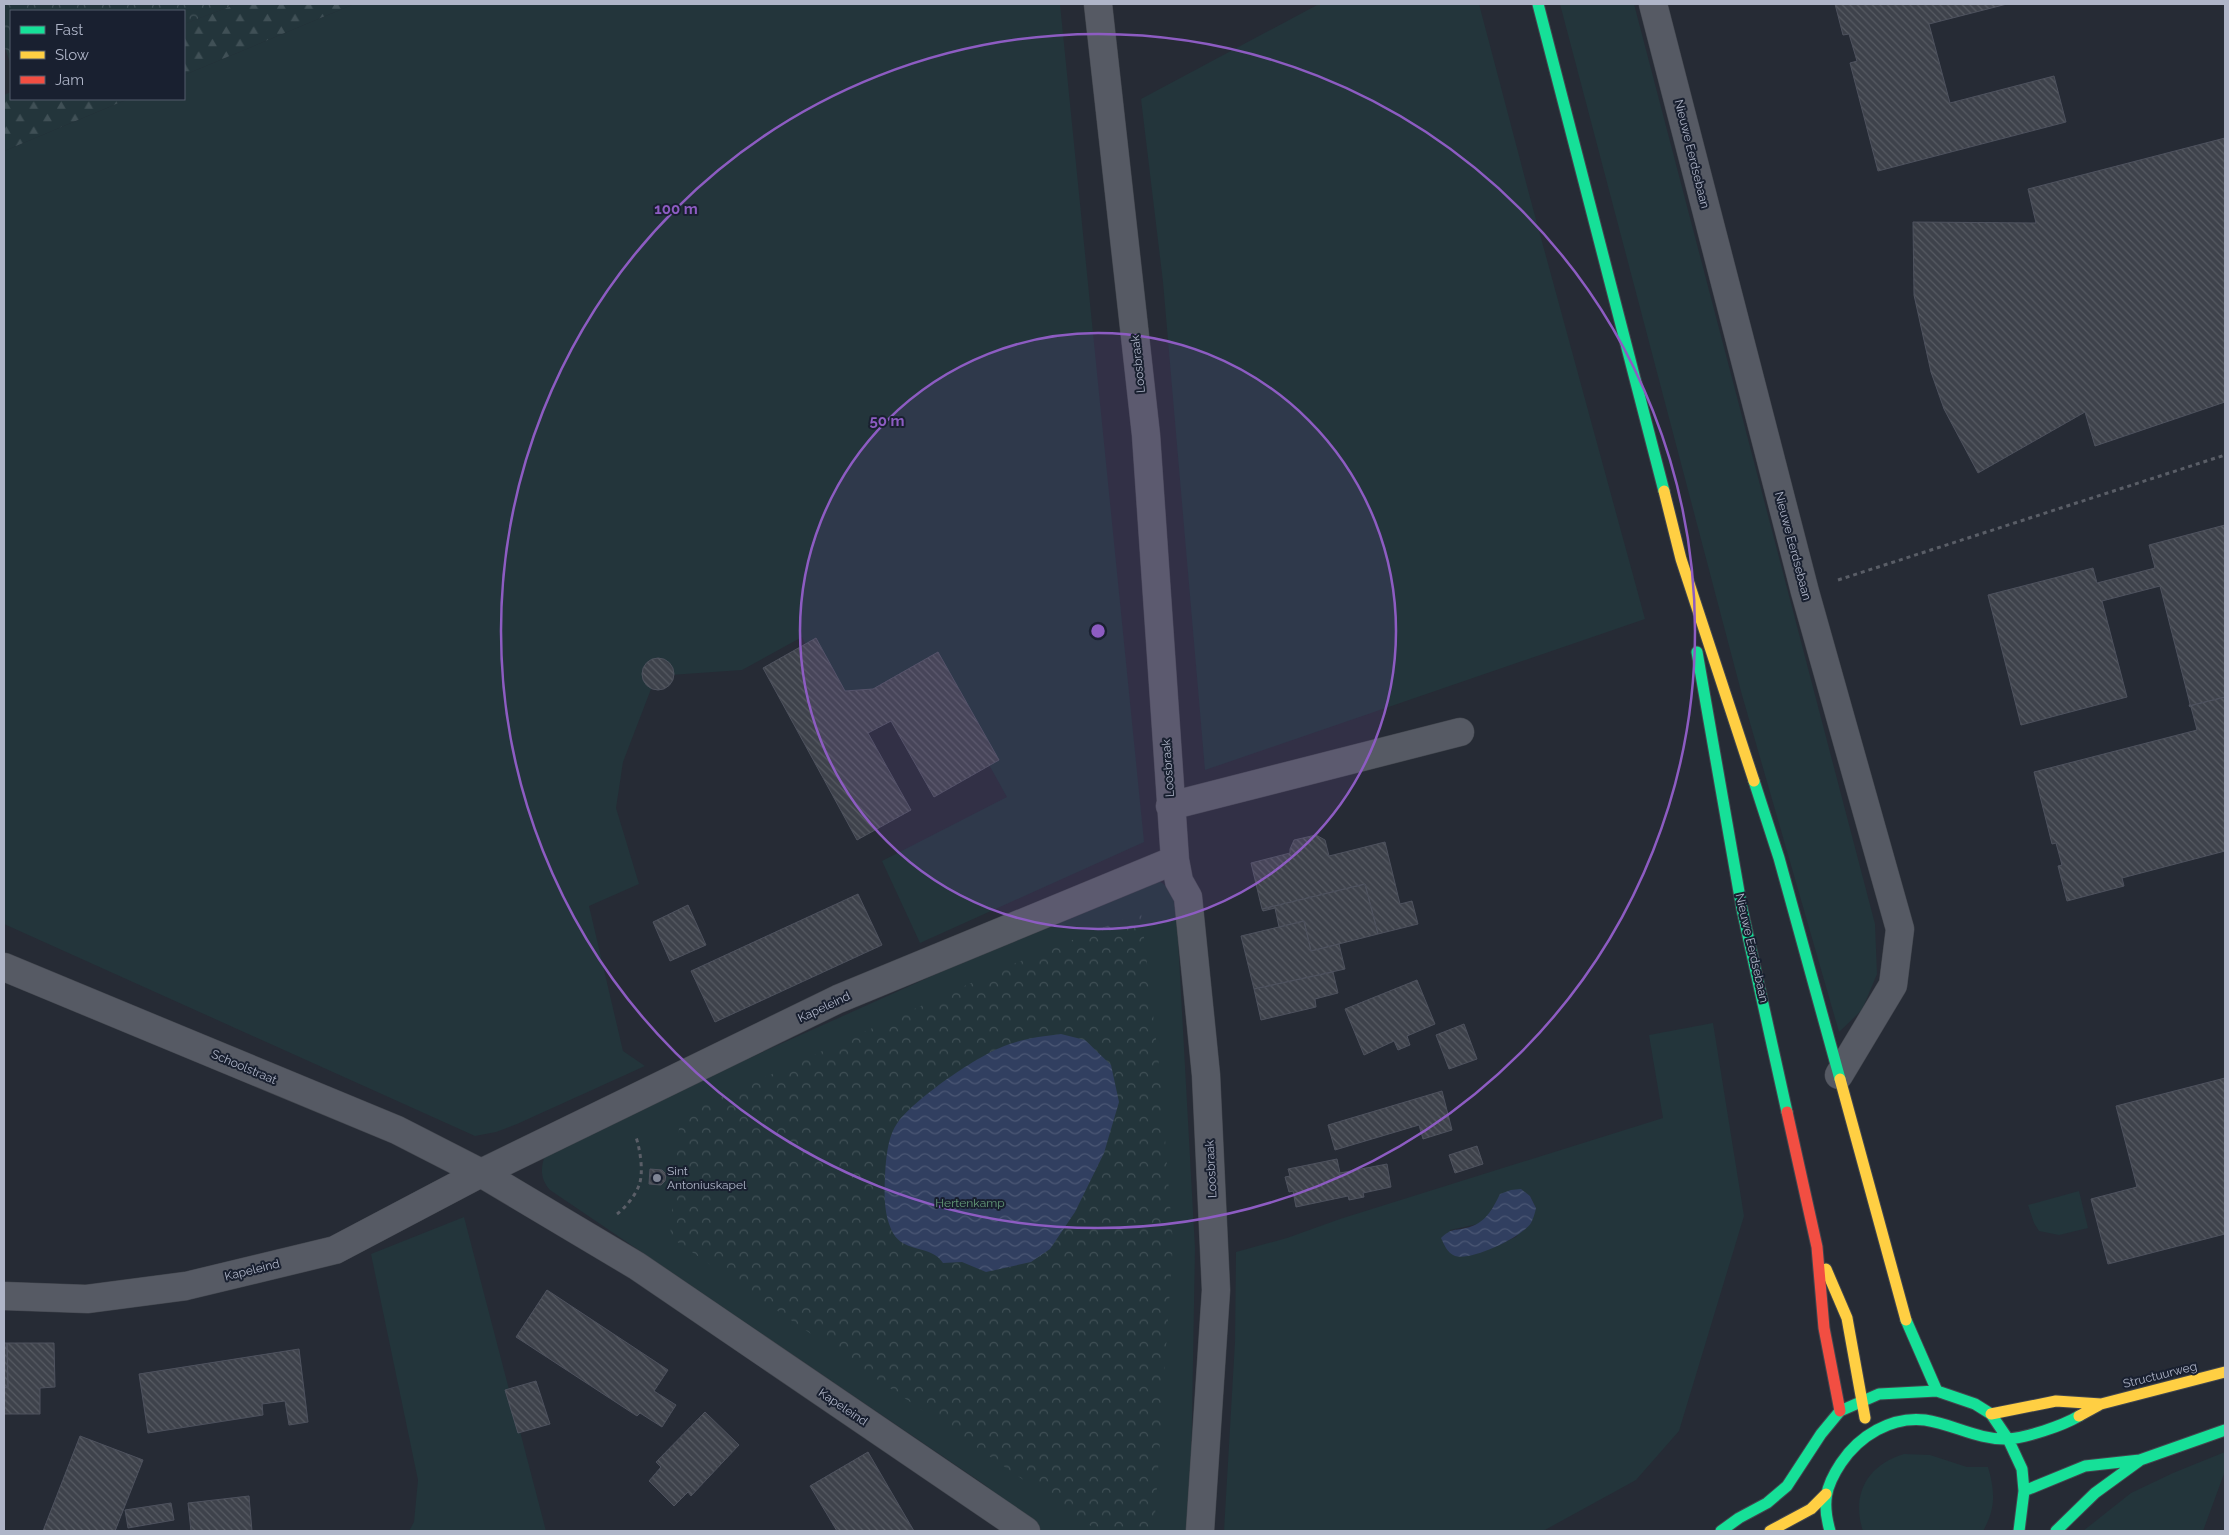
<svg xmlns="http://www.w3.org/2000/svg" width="2229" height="1535" viewBox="0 0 2229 1535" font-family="Raleway,sans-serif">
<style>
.green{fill:#23353b;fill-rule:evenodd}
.forest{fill:url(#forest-firs)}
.park{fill:url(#park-crowns)}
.water{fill:url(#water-waves)}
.building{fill:url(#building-back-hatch);stroke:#4e525e}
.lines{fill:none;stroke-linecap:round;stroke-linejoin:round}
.street-casing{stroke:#42464e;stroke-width:29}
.fast-casing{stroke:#42464e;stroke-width:13}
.slow-casing{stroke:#42464e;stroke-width:13}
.jam-casing{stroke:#42464e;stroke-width:13}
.path{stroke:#5a5e67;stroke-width:3;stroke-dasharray:4 4;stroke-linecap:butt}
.street{stroke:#565a64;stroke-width:28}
.fast{stroke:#16e098;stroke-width:11}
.slow{stroke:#ffcf43;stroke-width:11}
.jam{stroke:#f24e42;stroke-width:11}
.ring{fill:none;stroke:#8d5cc2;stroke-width:2.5}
.poi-dot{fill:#7f8595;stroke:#192030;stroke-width:2}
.labels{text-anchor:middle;stroke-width:4;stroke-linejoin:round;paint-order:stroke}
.street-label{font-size:12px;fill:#afb5c8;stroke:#192030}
.poi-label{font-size:12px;fill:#afb5c8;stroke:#192030;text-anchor:start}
.park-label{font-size:12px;fill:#649a77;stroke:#192030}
.centre{fill:#8d5cc2;stroke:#192030;stroke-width:2.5}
.ring-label{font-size:15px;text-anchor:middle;font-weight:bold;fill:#8d5cc2;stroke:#192030;stroke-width:4;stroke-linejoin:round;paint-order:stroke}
</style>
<defs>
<pattern id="forest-firs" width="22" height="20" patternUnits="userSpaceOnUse" patternTransform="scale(1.25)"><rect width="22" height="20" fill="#23353b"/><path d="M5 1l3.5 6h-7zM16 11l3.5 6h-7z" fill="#405056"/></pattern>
<pattern id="park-crowns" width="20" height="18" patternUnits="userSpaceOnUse" patternTransform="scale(1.25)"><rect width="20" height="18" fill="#23353b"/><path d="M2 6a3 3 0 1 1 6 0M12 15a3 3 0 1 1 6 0" fill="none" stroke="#405056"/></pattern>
<pattern id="water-waves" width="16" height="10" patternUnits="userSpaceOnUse" patternTransform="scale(1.25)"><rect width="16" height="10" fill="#313f60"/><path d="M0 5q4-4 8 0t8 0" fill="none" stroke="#4c5875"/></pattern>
<pattern id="building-back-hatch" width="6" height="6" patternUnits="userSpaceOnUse" patternTransform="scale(1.25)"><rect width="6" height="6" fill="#3e424b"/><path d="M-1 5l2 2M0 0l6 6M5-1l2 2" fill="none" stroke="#575b63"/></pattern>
</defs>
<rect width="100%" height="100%" fill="#262b35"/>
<path class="green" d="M354 4H1060L1144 842 920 943 882 861 1007 797 938 673 847 723 802 637 742 670 656 676 623 762 616 808 639 884 589 906 623 1051 645 1066 517 1124 496 1132 475 1136 4 924V151L128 99H184V75Z
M1319 4H1479L1532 205 1645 619 1205 770 1163 282 1141 99Z
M1560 4H1634L1875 924 1877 974 1862 1010 1839 1032 1742 695Z
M1158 880 1166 886 1176 903 1195 1248 1190 1531H1042L985 1485 550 1190C540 1179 540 1167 546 1153L616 1118 1132 886Z
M1713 1023 1744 1216 1679 1431 1636 1480 1543 1531H1224L1235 1342 1236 1252 1287 1238 1340 1219 1663 1118 1649 1035ZM1521 1190 1530 1196 1536 1208 1516 1237 1491 1248 1466 1256 1450 1230 1478 1224 1486 1219 1493 1207Z
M2079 1191 2088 1228 2059 1235 2039 1231 2034 1223 2028 1205Z
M464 1217 546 1531H409L414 1522 418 1480 371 1254Z
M2225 1452V1471L2203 1531H2083L2131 1493 2173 1473Z
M1904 1454 1930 1455 1967 1467H1988C1995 1491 1996 1509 1983 1531H1863C1851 1495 1867 1465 1904 1454Z"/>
<path class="forest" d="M237 4H354L184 75V24Z
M11 92V99H128L4 151V95Z"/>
<path class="park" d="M4 4H237L184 24V11H11V65L4 45Z
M1141 912 1160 1073 1173 1243 1154 1531H1098L670 1237 680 1116 1006 967Z"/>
<path class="water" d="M1061 1034 1085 1040 1111 1065 1119 1102 1104 1153 1075 1212 1050 1249 1031 1262 986 1272 962 1262 943 1263C932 1245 904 1253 893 1233 884 1217 884 1195 885 1177 886 1160 887 1137 898 1122 917 1097 983 1051 1013 1043 1028 1038 1045 1036 1061 1034Z
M1521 1189 1530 1196 1536 1208C1535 1213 1533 1219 1531 1223 1522 1237 1472 1261 1455 1256 1447 1253 1444 1244 1441 1238 1452 1228 1453 1231 1466 1228 1485 1224 1492 1210 1500 1194L1511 1190Z"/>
<path class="building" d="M1835 4H2007L1929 24 1950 103 2054 76 2066 122 1878 171 1850 63 1857 61 1849 34 1843 35Z
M2225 138V402L2095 446 2085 412 1978 473 1944 409 1931 372 1914 295 1913 222 2036 223 2028 189Z
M2225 525V697L2189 706 2190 704 2160 586 2102 601 2127 697 2021 725 1988 595 2093 568 2097 583 2155 568 2149 545Z
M816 638 845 691 873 689 938 652 999 760 934 797 891 721 868 733 911 810 857 840 763 668Z
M642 674a16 16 0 1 1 32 0a16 16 0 1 1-32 0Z
M2225 697V851L2122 878 2124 886 2067 901 2058 866 2062 865 2056 843 2052 844 2034 772 2197 730 2191 707 2189 706Z
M1316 835 1325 840 1329 856 1385 842 1400 904 1412 901 1418 924 1378 934 1365 884 1262 909 1251 863 1290 853V849L1294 840Z
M1365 884 1378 934 1311 951 1304 921 1279 927 1275 908 1263 911 1262 909Z
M858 894 882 945 715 1022 691 971Z
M688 905 706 945 670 961 653 922Z
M1304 921 1311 951 1339 944 1345 969 1254 989 1241 936Z
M1333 972 1338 993 1315 999 1316 1007 1261 1020 1254 989Z
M1417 980 1435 1024 1407 1036 1410 1045 1398 1050 1394 1041 1364 1055 1345 1009Z
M1464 1024 1477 1059 1449 1069 1436 1035Z
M2225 1078V1234L2108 1264 2091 1199 2137 1187 2116 1106Z
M1442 1091 1452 1130 1423 1139 1419 1125 1335 1150 1328 1125Z
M1477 1146 1483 1164 1455 1173 1449 1155Z
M1337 1159 1340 1173 1387 1164 1391 1187 1363 1193 1364 1197 1349 1200 1348 1196 1296 1207 1293 1191 1289 1192 1285 1177 1290 1176 1288 1169Z
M650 1169 662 1170 666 1174 665 1181 661 1185 649 1184Z
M547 1290 668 1370 654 1391 676 1405 662 1427 640 1413 637 1416 516 1337Z
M4 1343H7L8 1387 4 1388Z
M7 1343H54L55 1387 40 1388V1414H4V1388L8 1387Z
M299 1349 308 1422 289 1425 285 1401 262 1404 263 1415 148 1433 139 1374Z
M536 1381 550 1424 518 1433 505 1390Z
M705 1412 739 1445 691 1496 688 1492 674 1506 649 1481 661 1467 656 1462Z
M80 1436 143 1460 115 1531H43Z
M868 1452 914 1531H837L810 1486Z
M249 1496 252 1531H191L188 1503Z
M171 1503 174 1520 128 1528 125 1510Z"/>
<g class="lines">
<g class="street-casing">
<path id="street" d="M1098 4 1146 435 1175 860 1179 881 1188 897 1206 1075 1216 1290 1200 1531
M1653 4 1805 592 1900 929 1893 985 1839 1075
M1170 806 1460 732
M4 967 397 1130 481 1173 637 1266 1026 1531
M4 1296 87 1299 186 1286 335 1250 481 1173 838 999 1175 860"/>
</g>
<g class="fast-casing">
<path id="fast" d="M1538 4 1664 491
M1697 652 1742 909 1787 1112
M1754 781 1779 858 1840 1079
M1906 1320 1937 1391
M2024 1491 2085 1466 2140 1460 2225 1430
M1721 1531 1739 1518 1767 1503 1787 1486 1821 1434 1840 1411 1879 1394 1937 1391 1975 1404 1991 1414 2008 1439 2022 1469 2024 1491 2019 1531
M1830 1531C1822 1503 1825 1487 1841 1463 1859 1436 1891 1416 1925 1420 1953 1424 1978 1440 2007 1439 2026 1438 2062 1426 2079 1416
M2056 1531 2095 1493 2139 1461"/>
</g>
<g class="slow-casing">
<path id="slow" d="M1664 491 1681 559 1754 781
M1840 1079 1906 1320
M1826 1269 1847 1318 1865 1418
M1991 1414 2056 1401 2101 1404
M2079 1416 2101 1404 2225 1372
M1770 1531 1811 1509 1826 1494"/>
</g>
<g class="jam-casing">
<path id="jam" d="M1787 1112 1817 1247 1824 1328 1840 1411"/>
</g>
<path class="path" d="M1838 580 2225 455
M617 1214C625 1208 636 1195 639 1185 644 1173 640 1149 636 1137"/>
<use href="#street" class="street"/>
<use href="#fast" class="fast"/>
<use href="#slow" class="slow"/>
<use href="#jam" class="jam"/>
</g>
<circle cx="1098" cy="631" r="298" fill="#8d5cc2" fill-opacity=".12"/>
<g class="ring">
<circle cx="1098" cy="631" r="298"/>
<circle cx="1098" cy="631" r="597"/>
</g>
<circle class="poi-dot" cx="657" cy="1178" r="5"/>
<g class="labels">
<g class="street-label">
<text transform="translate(1692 154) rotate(76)" y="4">Nieuwe Eerdsebaan</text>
<text transform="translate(1138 364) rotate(-96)" y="4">Loosbraak</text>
<text transform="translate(1793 546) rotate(75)" y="4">Nieuwe Eerdsebaan</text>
<text transform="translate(1168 768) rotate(-94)" y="4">Loosbraak</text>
<text transform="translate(1752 948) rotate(77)" y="4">Nieuwe Eerdsebaan</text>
<text transform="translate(824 1007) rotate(-25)" y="4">Kapeleind</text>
<text transform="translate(244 1067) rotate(23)" y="4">Schoolstraat</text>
<text transform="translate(1211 1169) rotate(-93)" y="4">Loosbraak</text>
<text transform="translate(252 1270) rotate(-14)" y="4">Kapeleind</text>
<text transform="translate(2160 1375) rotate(-14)" y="4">Structuurweg</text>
<text transform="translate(843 1407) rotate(34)" y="4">Kapeleind</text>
</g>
<g class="poi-label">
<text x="667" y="1175">Sint<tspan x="667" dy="14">Antoniuskapel</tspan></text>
</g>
<g class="park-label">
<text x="970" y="1207">Hertenkamp</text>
</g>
</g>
<circle cx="1098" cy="631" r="8" class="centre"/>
<g class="ring-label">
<text x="676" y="214">100 m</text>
<text x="887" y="426">50 m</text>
</g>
<rect width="2229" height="1535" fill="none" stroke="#afb5c8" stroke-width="10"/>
<rect x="10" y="10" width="175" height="90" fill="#192030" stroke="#555c6d"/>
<rect x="20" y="26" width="25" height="8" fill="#16e098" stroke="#555c6d"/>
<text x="55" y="35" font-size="15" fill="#afb5c8">Fast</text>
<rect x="20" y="51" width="25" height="8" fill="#ffcf43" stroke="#555c6d"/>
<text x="55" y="60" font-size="15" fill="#afb5c8">Slow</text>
<rect x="20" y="76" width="25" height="8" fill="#f24e42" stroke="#555c6d"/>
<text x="55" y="85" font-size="15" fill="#afb5c8">Jam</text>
</svg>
